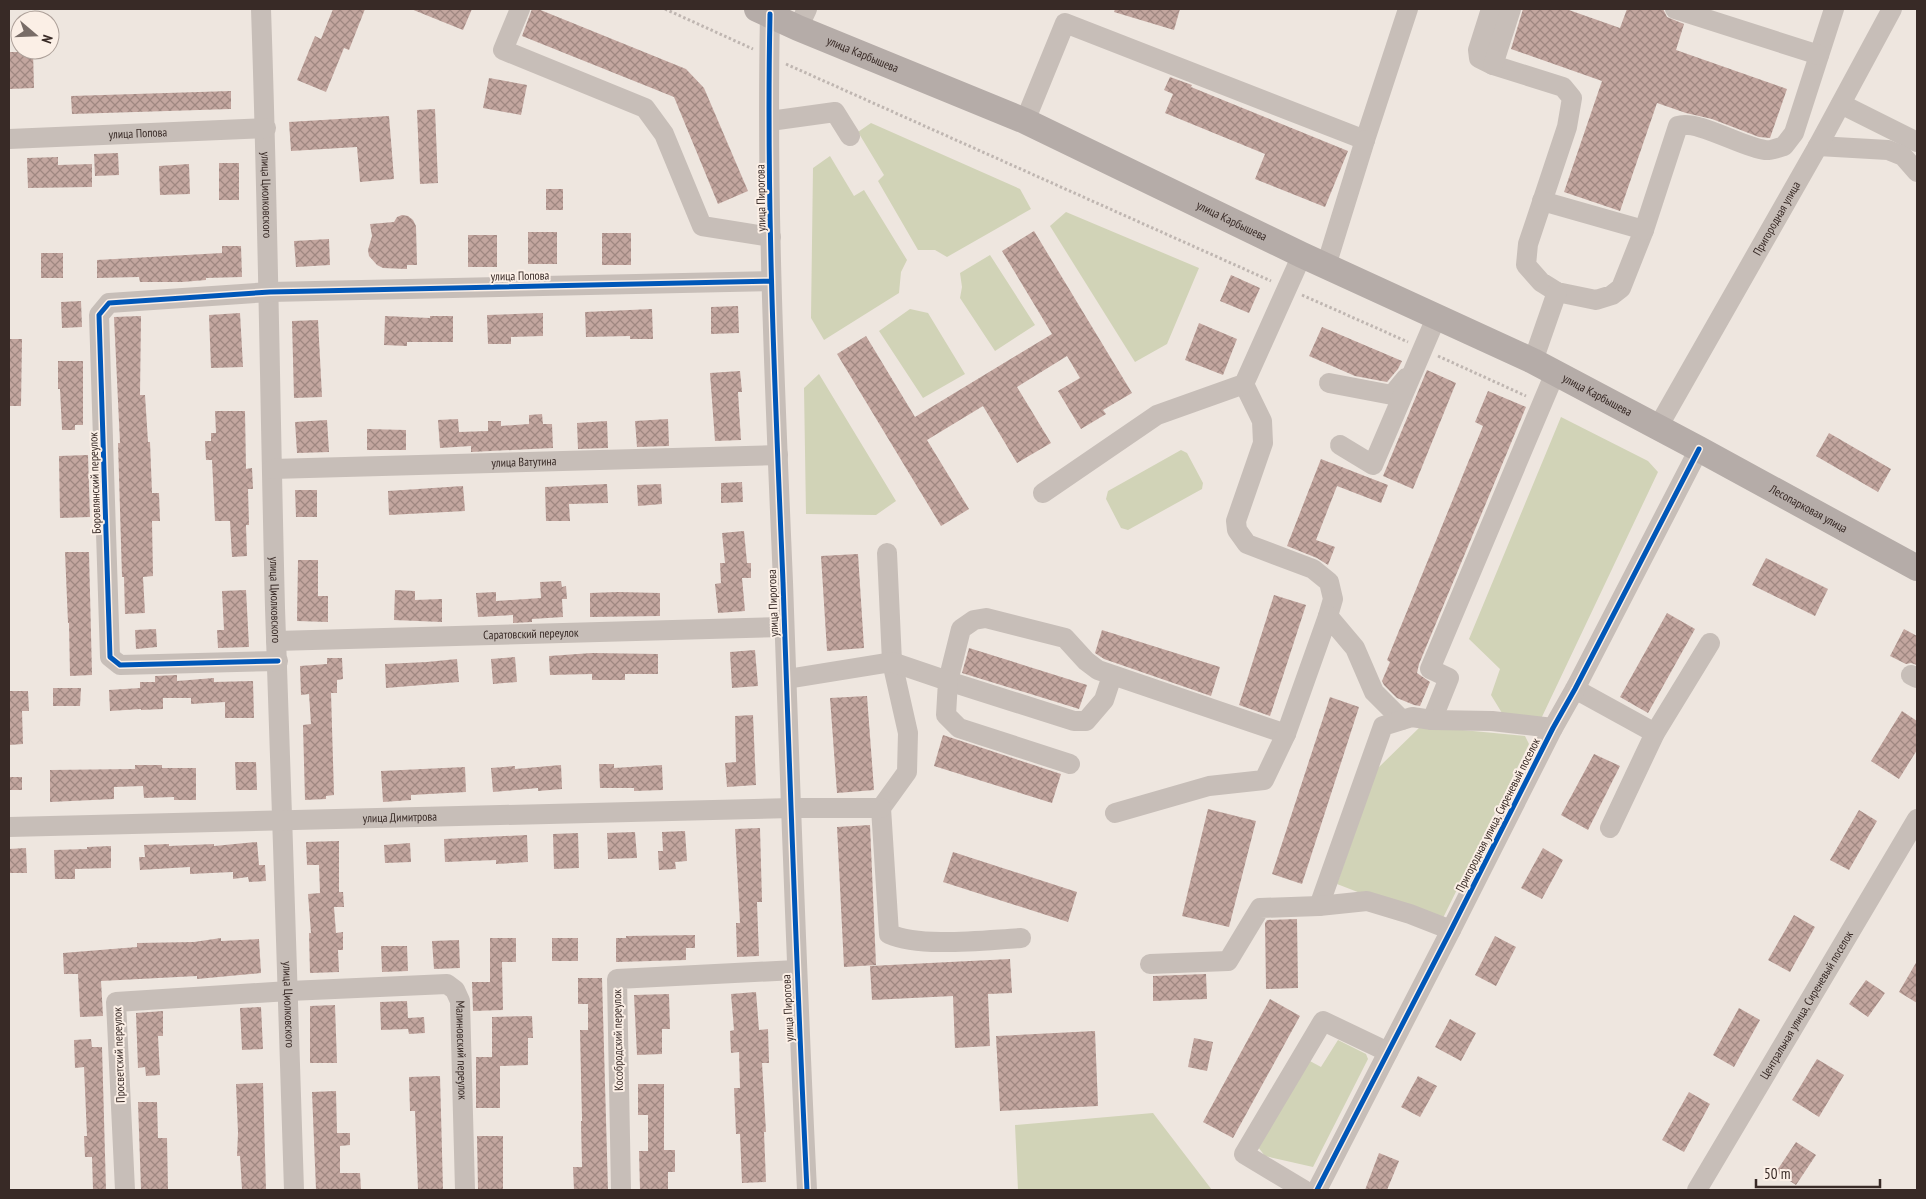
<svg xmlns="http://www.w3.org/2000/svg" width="1926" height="1199" viewBox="0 0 1926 1199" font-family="'PT Sans Narrow',sans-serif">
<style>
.green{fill:#d1d3b7}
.building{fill:url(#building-cross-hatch)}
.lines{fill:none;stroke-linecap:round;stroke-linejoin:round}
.path{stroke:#bfb6b1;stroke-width:3;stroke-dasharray:2.5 2.5;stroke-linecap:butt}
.minor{stroke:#c7beb8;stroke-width:20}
.major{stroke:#b5aca8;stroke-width:26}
.cycleway-casing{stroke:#fbefe6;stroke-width:8}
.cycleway{stroke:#0057b8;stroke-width:5}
.labels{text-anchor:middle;stroke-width:4;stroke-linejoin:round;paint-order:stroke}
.street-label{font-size:12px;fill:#382a26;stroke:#fbefe6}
</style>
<defs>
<pattern id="building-cross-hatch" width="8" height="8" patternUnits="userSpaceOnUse" patternTransform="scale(1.25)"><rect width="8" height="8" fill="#c3a69f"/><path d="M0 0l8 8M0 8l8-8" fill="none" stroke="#9f8781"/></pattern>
</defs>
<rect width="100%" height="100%" fill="#eee6df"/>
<path class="green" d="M871 123 1020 189 1031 209 947 257 935 250H918L878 181 884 175 858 132Z
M830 156 854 196 864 190 907 260 901 272 899 293 824 340 811 318 813 168Z
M1066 212 1199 268 1167 344 1135 362 1050 226Z
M990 255 1035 325 995 351 960 298 962 287 960 273Z
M910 309 928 313 965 374 923 398 879 331Z
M819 374 896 501 876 515 806 514 804 388Z
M1561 417 1648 461 1658 472 1540 721 1505 718 1491 695 1500 669 1469 639Z
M1181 450 1187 453 1203 483 1202 489 1128 530 1121 528 1106 499 1108 491Z
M1421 726 1525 736 1529 744 1442 920H1430L1337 884 1377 769Z
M1338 1040 1366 1054 1368 1059 1313 1167 1265 1156 1258 1147 1308 1060 1321 1067Z
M1153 1113 1212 1190H1018L1015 1125Z"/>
<path class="building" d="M333 9H365L349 50 344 48 326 92 297 80 315 36 321 39Z
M411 9H472L463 30Z
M532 9H538L686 69 704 88 748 191 718 204 674 97 522 36Z
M1115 9H1180L1174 30 1114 12Z
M1523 9H1566L1620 28 1627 9H1663L1667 17 1684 24 1676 50 1787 89 1770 138 1759 137 1712 119 1686 113 1657 103 1620 211 1564 192 1602 81 1511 49Z
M9 52H33L34 88 9 89Z
M1170 77 1192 85 1191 87 1348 151 1325 207 1255 179 1265 154 1165 113 1173 94 1164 90Z
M489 78 527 85 521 115 483 108Z
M231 91V109L72 114 71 96Z
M435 109 438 183 420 184 417 110Z
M389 116 394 179 360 182 357 147 291 151 289 122Z
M118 153 119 175 95 176 94 154Z
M58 157V165L92 164V187L28 188 27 158Z
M219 163H239V200H219Z
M189 164 190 194 160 195 159 166Z
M546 189H563V210H546Z
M402 215 408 216 413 220 416 226 417 265H407V269L383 268 377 265 369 256 368 250 372 236 370 224 394 222 397 217Z
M1034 231 1132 393 1103 410 1106 414 1081 429 1058 391 1080 378 1067 356 1017 387 1051 443 1017 463 983 406 927 440 969 509 941 526 837 354 866 336 915 417 1052 334 1002 251Z
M528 232H557V264H528Z
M602 233H631V265H602Z
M468 235H497V267H468Z
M329 239 330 265 296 267 294 241Z
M222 246H241L242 277 206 278V280L182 282H140L139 277 97 278V260L222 253Z
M41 253H63V278H41Z
M1231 275 1260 288 1249 313 1220 301Z
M81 301 82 327 62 328 61 302Z
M738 306 739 333 711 334V307Z
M652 309 653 339H630V336L586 337 585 312Z
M240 313 243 367 211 368 209 315Z
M543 313V336L511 337V344H488L487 315Z
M141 316 140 395H145L148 442H150L152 493H159L160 521H152L153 576 143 577 145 613 125 614 124 577H122L118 443H120L114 317Z
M385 316 430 318V316H453V342H407V346L384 345Z
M318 320 322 397 294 398 292 321Z
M1199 323 1237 339 1223 375 1185 360Z
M1322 327 1402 361 1398 369 1387 382 1355 376 1309 356Z
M9 339H22L21 406H9Z
M58 361H83V425H75V430H62L60 389H58Z
M1427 370 1456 383 1413 489 1383 476Z
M740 371 742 392H738L741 440 715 441 710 373Z
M1488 391 1526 407 1419 664 1417 673 1430 682 1420 706 1414 705 1397 698 1384 685 1382 681 1390 662 1387 660 1483 426 1475 422Z
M215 411H245L246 469 252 468 253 489H248L249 525H246L247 556 232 557 230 521H215L212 460H206L205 441H211V433H216Z
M542 414 543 424H552L553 448 471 452V446L440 448 438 420 458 419 459 432 488 431V421H501V426L529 424V415Z
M668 419 669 446 637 447 635 421Z
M327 420 329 452 297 453 295 422Z
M607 421 608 448 578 449 577 423Z
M367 429 406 430V450H367Z
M1829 433 1891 469 1878 492 1816 456Z
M88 455 90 517 60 518 59 456Z
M1321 459 1388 485 1381 503 1337 486 1316 540 1335 547 1328 565 1317 558 1287 546Z
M742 482 743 502 721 503V483Z
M607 484 608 503 569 504 570 521H546L545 487Z
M661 484 662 504 638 506 637 485Z
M463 486 465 511 389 515 388 491Z
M295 490H317V517H296Z
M744 531 747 563H751V578H742L745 611 718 613 715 584 721 583 720 563H725L722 533Z
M65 552H89L92 675 70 676 69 623H68Z
M858 554 864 648 827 651 821 556Z
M1766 558 1828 589 1815 616 1752 585Z
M298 560H318V596H328V622L297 621Z
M561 581 562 587 566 586 567 599H562L563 617 532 619V622L513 623V615L478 617 476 593 496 592V601L541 598 540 582Z
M246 590 249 647 218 648 217 630H224L222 591Z
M395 590 415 591V600L442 599V622L394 620Z
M618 592 660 593V616L590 617V593Z
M1274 595 1306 605 1270 716 1239 705Z
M1667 613 1695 629 1648 713 1620 697Z
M156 629 157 647 136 649 135 630Z
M1904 629 1917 636V665L1911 663 1906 664 1890 656Z
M1102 630 1220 667 1211 696 1104 659 1095 653Z
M969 648 1087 685 1079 709 962 673Z
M755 650 758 686 732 688 730 652Z
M592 653 658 654V674H625V680H592V674L550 675 549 656Z
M515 657 517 682 493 684 491 659Z
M327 658H342L343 679 337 680V693H331L334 795 326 796V799L305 800 303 725 311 724 309 694 301 695 300 666 327 664Z
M457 659 459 682 386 688 385 664 427 662Z
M177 675V681L214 678V682L253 681 254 718H225V702L191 704V698H163V709L141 710V709L110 711 109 690 140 688V682H155V676Z
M53 688H81L80 706H53Z
M9 691H28L29 711H22L23 744 9 745Z
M867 696 874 790 837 793 830 698Z
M1330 697 1359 707 1302 884 1272 874Z
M1902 711 1917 721V750L1899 779 1871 761Z
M753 715 756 785 727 787 725 763 736 762 735 716Z
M943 735 1061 774 1052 803 934 766Z
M1594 754 1620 766 1588 830 1561 815Z
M235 762H256L257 790H236Z
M599 764H614V768L662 765 663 790 634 791V788H600Z
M135 765H162V768H196V800H174V797L144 798 143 786 114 787V799L50 802V770L135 769Z
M561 765 562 789 538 791V788L493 792 491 768 515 766V769Z
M465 767 466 792 411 795V800L383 802 381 771Z
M9 777H22V790H9Z
M1208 809 1256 821 1229 927 1182 916Z
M1859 810 1877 821 1849 870 1830 860Z
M870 825 876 965 844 967 837 827Z
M760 828 762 902H757L759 956 737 957 736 923H740L735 829Z
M685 831 687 861 675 862 676 869 659 870 658 851H663L662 832Z
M635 832 637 858 608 859 607 833Z
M578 833 579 868 554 869 553 834Z
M527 835 528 862 496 864V860L445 862 444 839Z
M339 841V892H343L344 907H334L336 933 343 932V950H338L339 972 310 973 309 933H311L308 894 320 893 319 865H307L306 842Z
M257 842 259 865H265L266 881 249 882 248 877 233 879V872L190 874V867L140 870 139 857H145L144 845 169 844V846L214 844V846Z
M410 843 411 862 385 863 384 845Z
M111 846V868L75 869V879H55L54 850 87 849V847Z
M26 848 27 873H9V849Z
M1543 848 1563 860 1542 899 1521 888Z
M953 852 1077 892 1068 922 943 882Z
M1794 915 1815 927 1790 972 1768 960Z
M1297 919 1298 988 1266 989 1265 923 1267 920Z
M695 935V948H686V960L616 962V938H626V936Z
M1495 936 1516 947 1496 986 1475 975Z
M221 938V941L259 939 261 973 197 979V976L101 981 103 1016 80 1017 78 974H64L63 953 137 947V943L194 942Z
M490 938H516V962H502L503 1010 473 1011 472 982H490Z
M552 938H578V961H552Z
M459 940 460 968 434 969 432 941Z
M381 946H407L408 971 382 972Z
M1010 959 1012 993 988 994 990 1046 955 1048 953 996 872 1000 870 966Z
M1917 961V1003L1899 992Z
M1206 974 1207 999 1153 1001V976Z
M578 978H602L608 1190H574L573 1167H582L581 1121H582L580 1030H588V1004H578Z
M1866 980 1885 993 1868 1017 1849 1004Z
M756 992 759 1030 768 1029 769 1063H762L766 1132H764L766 1182 742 1183 740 1134H736L734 1088H740L739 1052 731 1053 730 1031 734 1030 731 994Z
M669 994 670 1029H662V1054L637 1055 634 995Z
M1270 999 1300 1016 1233 1138 1203 1122Z
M407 1001 408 1018 424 1017 425 1033 409 1034 408 1029 381 1030 380 1002Z
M335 1005 337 1063H310V1006Z
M261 1007 263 1049 242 1050 240 1008Z
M1739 1008 1760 1020 1734 1067 1713 1055Z
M163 1011V1036H158L160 1075 146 1076 145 1067 138 1068 136 1013Z
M532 1016 533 1038H528V1065L500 1066V1108H476V1057H492V1017Z
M1450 1019 1476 1033 1461 1061 1435 1047Z
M1095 1031 1098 1106 1000 1111 996 1036Z
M1194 1038 1213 1042 1207 1071 1188 1067Z
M91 1039 92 1047H102L106 1190H93L92 1157H85L84 1136H87L84 1067 75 1068 74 1040Z
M1817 1059 1844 1075 1819 1117 1792 1100Z
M440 1076 443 1190H418L415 1111H410L409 1077Z
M1418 1076 1437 1086 1420 1117 1401 1107Z
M263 1083 266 1190H242L240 1156H237L238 1133 236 1084Z
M638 1084H664V1150H675V1172H668V1190H640L639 1151H648V1115H638Z
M336 1091 337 1133H350V1145L340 1146V1173H360L361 1190H316L312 1092Z
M1689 1092 1710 1104 1684 1152 1662 1140Z
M138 1102H157L158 1138H167L168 1190H141Z
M477 1136H503V1190H478Z
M1796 1142 1816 1155 1796 1185 1776 1172Z
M1379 1153 1399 1161 1387 1190H1365Z"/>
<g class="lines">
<path class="path" d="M665 9 753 49
M786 64 1271 281
M1302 295 1408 342
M1438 356 1526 396"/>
<g class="minor">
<path id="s1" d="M261 9C268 209 270 409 275 608 281 802 289 996 294 1190"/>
<path d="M520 9 503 50 645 108 664 134 702 226 771 237"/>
<path d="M1491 9 1478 50 1479 58 1493 65 1563 87 1572 98 1567 127 1528 244 1526 265 1541 282 1557 292 1596 300 1612 295 1621 288 1644 230 1678 126C1697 119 1743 148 1765 150 1770 151 1778 148 1784 146L1794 133 1834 9"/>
<path d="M1675 9 1819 55"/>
<path d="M770 14C766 204 775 393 783 582 790 785 797 987 807 1190"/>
<path d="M798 28 807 9"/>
<path d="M1493 65 1511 9"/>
<path d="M1841 104 1917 142"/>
<path d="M770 121 835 112 850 136"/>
<path d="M1025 121 1065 23 1365 140 1408 9"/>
<path id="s2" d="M9 139 266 128"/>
<path d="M1818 146 1888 150 1903 156 1917 172"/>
<path d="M1542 201 1644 230"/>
<path d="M1326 266 1365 140"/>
<path d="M1533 361 1557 292"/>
<path d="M1329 383 1392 395 1406 378"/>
<path d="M1244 384 1262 421 1263 443 1236 521 1237 530 1247 544 1313 569 1329 582 1333 599 1328 616"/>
<path id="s3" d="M1658 427 1818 146 1892 9"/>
<path d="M1340 445 1373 465 1436 318"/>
<path id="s4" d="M272 469 778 455"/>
<path d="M1043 493 1157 415 1244 384 1302 255"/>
<path d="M887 553 892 662 908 733 907 772 881 808 889 934C921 948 984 940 1021 938"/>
<path id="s5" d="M276 641 784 627"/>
<path d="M278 661 120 665 110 657 99 315 109 303 270 292 771 281"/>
<path d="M1911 675 1917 678"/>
<path d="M1112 676 1104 700 1086 721H1074L948 681 961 629 974 620 986 618 1065 638 1086 661 1098 670 1286 734"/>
<path d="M787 679 892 662 948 681 946 715 959 728 1070 764"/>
<path d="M1575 689 1655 733"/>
<path d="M1432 720 1449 678 1430 669 1555 373"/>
<path d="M1115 813 1209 786 1264 780 1286 734 1328 616 1355 648 1374 692 1402 720"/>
<path id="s6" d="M9 827 792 808H881"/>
<path d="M1610 828 1655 733 1710 643"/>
<path d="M1319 906 1383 726 1412 717 1432 720 1492 721 1553 728"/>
<path d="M1150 964 1228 961 1260 908 1319 906 1367 901 1410 914 1451 930"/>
<path id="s7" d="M125 1190 116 1002 289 991 447 984 455 990 460 1001 465 1190"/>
<path d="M621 1190 617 979 796 970"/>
<path d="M1304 1190 1244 1154 1323 1021 1388 1052"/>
<path d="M1317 1190 1451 930 1553 728 1575 689 1699 449"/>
<path id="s8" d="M1697 1190 1917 819"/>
</g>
<path class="major" id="s9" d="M757 9 798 28 1025 121 1302 255 1533 361 1699 449 1917 568"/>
<g class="cycleway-casing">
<path id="cycleway" d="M770 14C766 204 775 393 783 582 790 785 797 987 807 1190
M278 661 120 665 110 657 99 315 109 303 270 292 771 281
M1317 1190 1451 930 1553 728 1575 689 1699 449"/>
</g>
<use href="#cycleway" class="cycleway"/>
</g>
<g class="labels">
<g class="street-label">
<text dy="4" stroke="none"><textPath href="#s9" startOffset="115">улица Карбышева</textPath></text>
<text dy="4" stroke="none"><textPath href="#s2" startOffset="129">улица Попова</textPath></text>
<text dy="4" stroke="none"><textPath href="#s1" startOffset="186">улица Циолковского</textPath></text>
<text transform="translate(761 198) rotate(-91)" y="4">улица Пирогова</text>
<text dy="4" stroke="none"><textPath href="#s3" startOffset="240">Пригородная улица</textPath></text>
<text dy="4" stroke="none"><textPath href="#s9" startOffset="520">улица Карбышева</textPath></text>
<text transform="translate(520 276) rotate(-1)" y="4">улица Попова</text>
<text dy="4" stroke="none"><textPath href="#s9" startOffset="925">улица Карбышева</textPath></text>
<text dy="4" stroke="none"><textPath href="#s4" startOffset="252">улица Ватутина</textPath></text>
<text transform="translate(95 483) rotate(-92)" y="4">Боровлянский переулок</text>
<text dy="4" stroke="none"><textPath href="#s9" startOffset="1165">Лесопарковая улица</textPath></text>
<text dy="4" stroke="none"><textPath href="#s1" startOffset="591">улица Циолковского</textPath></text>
<text transform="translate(773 603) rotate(-92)" y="4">улица Пирогова</text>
<text dy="4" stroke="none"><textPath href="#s5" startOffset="255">Саратовский переулок</textPath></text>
<text transform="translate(1498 815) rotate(-63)" y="4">Пригородная улица, Сиреневый поселок</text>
<text dy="4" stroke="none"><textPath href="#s6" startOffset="391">улица Димитрова</textPath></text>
<text dy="4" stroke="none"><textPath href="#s1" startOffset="996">улица Циолковского</textPath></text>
<text dy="4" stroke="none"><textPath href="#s8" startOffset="215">Центральная улица, Сиреневый поселок</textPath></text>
<text transform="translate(788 1008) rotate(-93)" y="4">улица Пирогова</text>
<text transform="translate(618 1040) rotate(-91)" y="4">Кособродский переулок</text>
<text dy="4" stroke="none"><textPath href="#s7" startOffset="591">Малиновский переулок</textPath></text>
<text transform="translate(119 1055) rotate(-92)" y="4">Просветский переулок</text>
</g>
</g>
<rect width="1926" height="1199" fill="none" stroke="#382a26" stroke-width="20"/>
<g transform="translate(35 35) rotate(109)"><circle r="24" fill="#fbefe6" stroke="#ada099"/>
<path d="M0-4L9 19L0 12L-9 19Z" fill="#786c67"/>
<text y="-8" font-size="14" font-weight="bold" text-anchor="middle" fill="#382a26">N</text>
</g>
<path d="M1756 1179v8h124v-8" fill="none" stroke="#382a26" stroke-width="2.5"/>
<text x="1764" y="1179" font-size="15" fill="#382a26" stroke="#fbefe6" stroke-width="4" paint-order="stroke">50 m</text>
</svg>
